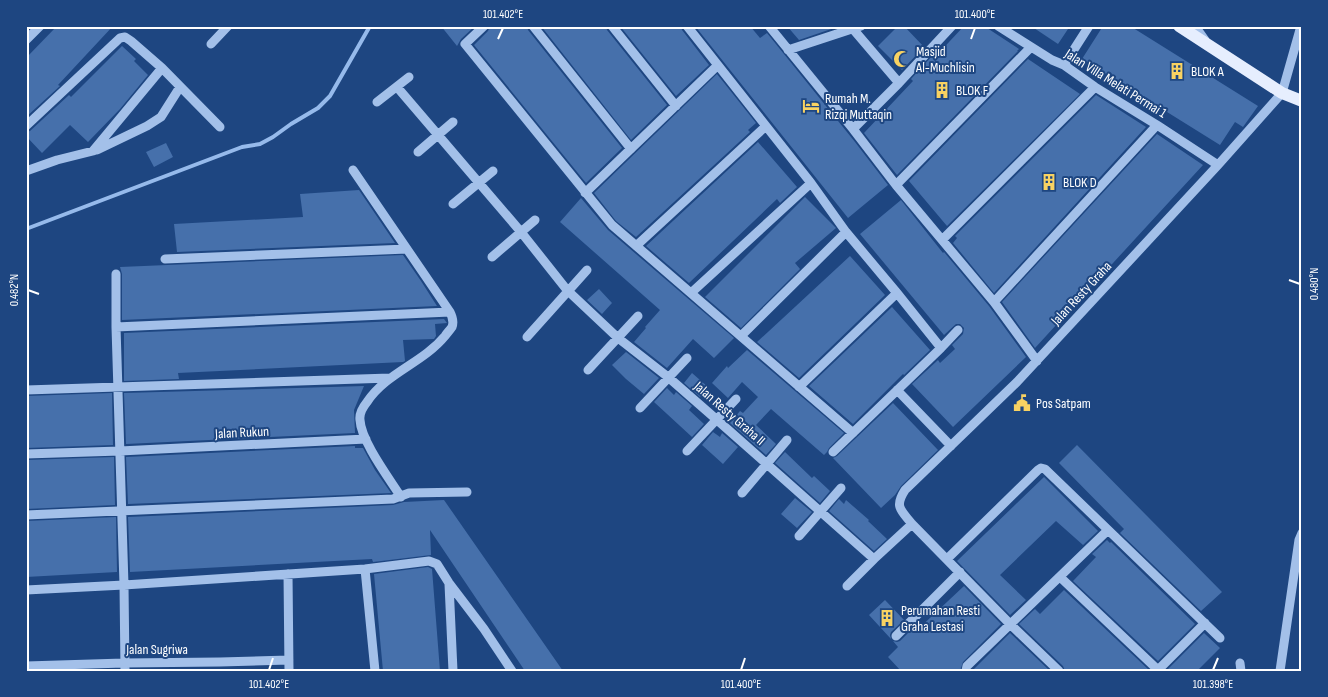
<svg xmlns="http://www.w3.org/2000/svg" width="1328" height="697" viewBox="0 0 1328 697" font-family="'Sofia Sans Condensed',sans-serif">
<style>
.lines{fill:none;stroke-linecap:round;stroke-linejoin:round}
.stream{stroke:#96baeb;stroke-width:4}
.building{fill:#4670ab}
.minor{stroke:#a3c0e9;stroke-width:9}
.major{stroke:#e6eefe;stroke-width:12}
.ticks{fill:none;stroke:#fff;stroke-width:2}
.labels{text-anchor:middle;stroke-width:4;stroke-linejoin:round;paint-order:stroke}
.poi-label{font-size:14px;fill:#fff;stroke:#1e4681;text-anchor:start}
.street-label{font-size:14px;fill:#fff;stroke:#1e4681}
.neatline{fill:none;stroke:#fff;stroke-width:2}
.ticks-label{font-size:12px;text-anchor:middle;fill:#fff}
</style>
<rect width="100%" height="100%" fill="#1e4681"/>
<g class="lines">
<path class="stream" d="M26 229 242 147 260 144 273 137 291 124 318 108 330 96 370 26"/>
</g>
<path class="building" d="M57 26H113L58 85 60 86 26 117V58Z
M441 26H475L461 39 457 46Z
M490 26H527L528 30 622 148 586 183 474 45 488 31Z
M541 26H606L607 30 667 105 631 140Z
M620 26H681L682 30 709 65 676 96Z
M695 26H750L760 38 767 33 855 142 888 185 848 218Z
M787 26H840L799 40Z
M898 26H904L924 47 902 70 878 46Z
M964 26H984L1019 49 1017 51H1018L897 175 864 133 913 81 911 79 933 55 935 57Z
M1031 26H1070L1058 44Z
M1103 26H1130L1258 106 1243 127 1235 122 1220 145 1082 59Z
M122 46 136 59 134 61 148 75 120 109 88 142 70 125 42 153 26 136V132L30 131 69 95 71 97Z
M1028 59 1080 94 947 226 909 181Z
M717 74 756 123 748 130 750 132 636 237 616 221 594 193Z
M1096 95 1146 127 994 293 953 243 957 238 955 236Z
M1157 134 1203 165 1035 348 1002 302Z
M758 142 797 187 780 203 777 199 689 283 646 246Z
M166 143 173 157 154 167 146 152Z
M359 190 395 243 177 252 174 224 303 217 300 194Z
M805 197 836 228 795 263 800 269 741 328 705 297Z
M581 198 608 230 734 338 714 358 693 339 667 368 634 342 646 328 645 327 660 310 560 222Z
M901 200 943 253 944 252 989 306 1026 357 953 427 912 384 938 360 940 363 955 349 952 345 963 334 964 328 960 324H956L944 335 860 234Z
M403 255 421 281 437 306 122 320V274L120 267Z
M850 256 885 295 799 378 757 342Z
M599 289 612 303 602 314 587 300Z
M892 307 930 350 904 375 903 374 853 424 809 386Z
M444 319 447 323 435 324 436 336 434 339 403 340 405 361 403 362 178 373 179 379 124 381V333Z
M747 350 844 433 829 448 827 452 824 455 771 409 756 425 776 444 766 455 730 423 740 411 743 413 758 397 742 382 728 398 712 383 727 366 728 368Z
M626 352 659 378 644 394 626 379 612 365Z
M692 373 708 387 700 397 684 383Z
M364 386 354 410 355 433 126 444 124 393Z
M667 388 674 395 676 392 692 406 689 410 704 424 692 437 654 402Z
M112 393 113 445 26 448V396Z
M893 403 938 450 901 486 895 495 881 508 833 458 837 456Z
M713 432 720 437 722 433 738 447 723 464 702 445Z
M1077 445 1222 592 1201 611 1120 533 1124 529 1059 463Z
M355 446V448H363L375 470 391 493 128 504 126 457Z
M785 452 812 478 814 476 830 491 820 503 775 463Z
M114 457 115 505 26 509V460Z
M1044 477 1098 531 1083 545 1056 521 1000 575 1026 600 1010 615 957 561Z
M795 498 812 512 797 528 781 514Z
M839 499 844 504 846 500 869 520 868 521 887 539 874 551 829 511Z
M444 500 563 671H525L430 530 431 555 373 562 372 559 130 572 128 517 393 505 404 502Z
M116 517 117 572 26 577V521Z
M1107 540 1110 543 1111 542 1195 624 1158 661 1073 581 1096 557 1092 554Z
M428 567 432 569 440 671H383L374 574Z
M964 586 1001 624 963 662 960 671H901L888 657 898 647 893 641 897 642 900 641 912 629 915 632Z
M1064 590 1150 671H1065L1063 666 1019 624 1035 609 1040 614Z
M885 600 904 620 891 632 890 635 891 639 869 615Z
M1010 633 1050 671H972Z
M1204 633 1220 648 1197 671H1166Z"/>
<g class="lines">
<path class="minor" d="M484 26 465 44 612 225 853 433
M533 26 631 149
M612 26 676 106
M687 26 811 183 846 232 897 293 941 348
M769 26 853 129 896 185 994 302 1037 361
M998 26 1052 60 1064 65 1095 87 1157 125 1218 165
M1195 26 1205 40
M853 29 899 83
M26 40 40 26
M211 44 228 26
M788 50 861 26
M1064 65 1089 26
M397 87 521 232 567 290 618 338 668 377 716 419 874 559
M377 102 409 77
M26 126 120 38 125 37 131 41 162 68 220 127
M853 129 899 83 952 26
M97 150 147 126 161 117 180 87
M418 152 453 122
M353 170 450 312C452 316 454 322 452 327 450 330 447 333 445 336 423 363 386 373 367 402 363 407 359 413 360 420 361 441 389 478 401 497
M26 171 57 160 93 151 162 68
M896 185 1031 47
M585 193 718 65
M453 204 493 171
M942 240 1095 87
M636 246 766 126
M492 257 535 220
M165 259 407 249
M116 274V327
M691 293 811 183
M994 302 1157 125
M741 336 846 232
M527 337 587 270
M588 370 638 316
M799 387 897 293
M26 390 390 378
M897 390 951 446
M640 408 687 358
M687 451 736 399
M833 452 941 348 958 330
M26 454 120 451 366 439
M742 493 787 440
M26 515 393 499 409 493 467 492
M799 536 841 488
M947 559 1038 470 1041 468 1045 469 1220 638
M365 569 375 671
M288 574 289 671
M1060 577 1158 670
M449 584 453 671
M847 586 874 559 912 524
M26 590 124 585 365 569 429 561 437 564 449 583 484 629 512 671
M896 636 960 572
M1240 663 1241 671
M26 666 124 663 220 662 289 660
M125 671 124 585 116 327 450 312
M966 671 967 666 1108 530
M1059 671 1011 625 912 524C901 510 894 507 905 490L1017 382 1218 165 1282 93 1301 26
M1157 671 1205 623
M1280 671 1299 540 1302 533"/>
<path class="major" d="M1179 26 1282 93 1302 101"/>
</g>
<path class="ticks" d="M498 39 503 28M971 39 975 28M1289 280 1300 284M28 290 39 294M269 670 273 658M741 670 745 658M1213 670 1218 658"/>
<defs>
<g id="mosque-bare" transform="scale(1.35)"><path d="M3.5-4.9A6 6 0 1 0 3.5 4.9A5 5 0 1 1 3.5-4.9Z" fill="#f8d262" stroke="#1e4681" stroke-width="2.5" paint-order="stroke"/></g>
<g id="building-bare" transform="scale(1.35)"><path d="M-4-6H4V6H1V3H-1V6H-4ZM-2.5-4.3h1.7v1.8h-1.7ZM.8-4.3h1.7v1.8H.8ZM-2.5-1h1.7V.8h-1.7ZM.8-1h1.7V.8H.8Z" fill="#f8d262" stroke="#1e4681" stroke-width="2.5" paint-order="stroke"/></g>
<g id="hotel-bare" transform="scale(1.35)"><path d="M-6-4.5h1.5V1H6V5H4.5V3h-9V5H-6ZM-4 0a1.8 1.8 0 1 1 3.6 0ZM.5 0V-2.5h3Q6-2.5 6 0Z" fill="#f8d262" stroke="#1e4681" stroke-width="2.5" paint-order="stroke"/></g>
<g id="civic-bare" transform="scale(1.35)"><path d="M-.6-6.5H3V-4.5H.6V-3L4-1V1h2V6H-6V1h2V-1L-.6-3ZM-1.2 2.5V6h2.4V2.5Z" fill="#f8d262" stroke="#1e4681" stroke-width="2.5" paint-order="stroke"/></g>
</defs>
<g fill-rule="evenodd">
<use href="#mosque-bare" x="902" y="59"/>
<use href="#building-bare" x="1177" y="71"/>
<use href="#building-bare" x="942" y="90"/>
<use href="#hotel-bare" x="811" y="106"/>
<use href="#building-bare" x="1049" y="182"/>
<use href="#civic-bare" x="1022" y="403"/>
<use href="#building-bare" x="887" y="618"/>
</g>
<g class="labels">
<g class="poi-label">
<text x="916" y="56">Masjid<tspan x="916" dy="16">Al-Muchlisin</tspan></text>
<text x="1191" y="76">BLOK A</text>
<text x="956" y="95">BLOK F</text>
<text x="825" y="103">Rumah M.<tspan x="825" dy="16">Rizqi Muttaqin</tspan></text>
<text x="1063" y="187">BLOK D</text>
<text x="1036" y="408">Pos Satpam</text>
<text x="901" y="615">Perumahan Resti<tspan x="901" dy="16">Graha Lestasi</tspan></text>
</g>
<g class="street-label">
<text transform="translate(1116 83) rotate(32)" y="5">Jalan Villa Melati Permai 1</text>
<text transform="translate(1081 293) rotate(-47)" y="5">Jalan Resty Graha</text>
<text transform="translate(730 413) rotate(41)" y="5">Jalan Resty Graha II</text>
<text transform="translate(242 432) rotate(-3)" y="5">Jalan Rukun</text>
<text x="157" y="654">Jalan Sugriwa</text>
</g>
</g>
<rect width="1328" height="697" fill="none" stroke="#1e4681" stroke-width="55"/>
<rect x="28" y="28" width="1272" height="642" class="neatline"/>
<g class="ticks-label">
<text x="503" y="18">101.402°E</text>
<text x="975" y="18">101.400°E</text>
<text transform="translate(1314 284) rotate(-90)" y="4">0.480°N</text>
<text transform="translate(14 290) rotate(-90)" y="4">0.482°N</text>
<text x="269" y="688">101.402°E</text>
<text x="741" y="688">101.400°E</text>
<text x="1213" y="688">101.398°E</text>
</g>
</svg>
